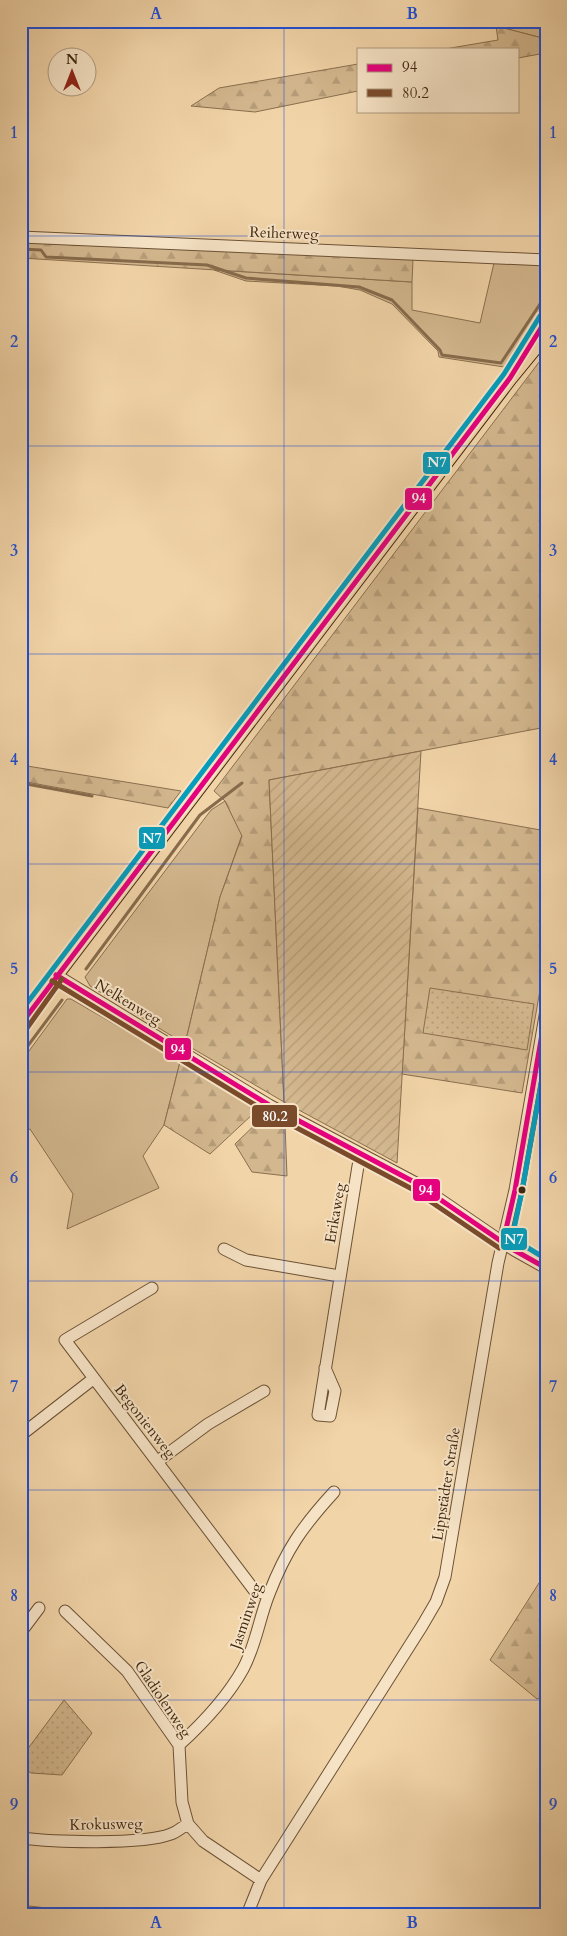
<svg xmlns="http://www.w3.org/2000/svg" width="567" height="1936" viewBox="0 0 567 1936" font-family="Cardo,serif">
<style>
.grass{fill:#d3b78e;stroke:#8a6f4e}
.forest{fill:url(#forest-firs);stroke:#8a6f4e}
.park{fill:url(#park-dots);stroke:#8a6f4e}
.garden{fill:url(#garden-furrows);stroke:#8a6f4e}
.lines{fill:none;stroke-linecap:round;stroke-linejoin:round}
.stream{stroke:#866b4c;stroke-width:3}
.minor-casing{stroke:#6c5235;stroke-width:13}
.major-casing{stroke:#40270f;stroke-width:16}
.minor{stroke:#f6e3c6;stroke-width:11}
.major{stroke:#f1d4a8;stroke-width:14}
.bus-1-casing{stroke:#f6e3c6;stroke-width:9}
.bus-2-casing{stroke:#f6e3c6;stroke-width:9}
.bus-3-casing{stroke:#f6e3c6;stroke-width:9}
.bus-1{stroke:#e5007d;stroke-width:5}
.bus-2{stroke:#7a4b2a;stroke-width:5}
.bus-3{stroke:#069cbb;stroke-width:5}
.grid{fill:none;stroke:#1d4ed8;stroke-width:1;stroke-opacity:0.55}
.bus-dot{fill:#40270f;stroke:#f6e3c6;stroke-width:2}
.labels{text-anchor:middle;stroke-width:4;stroke-linejoin:round;paint-order:stroke}
.street-label{font-size:15px;fill:#40270f;stroke:#f6e3c6}
.line-badge{stroke:#f6e3c6;stroke-width:2}
.badge-label{font-size:14px;text-anchor:middle;font-weight:bold;fill:#fff}
.neatline{fill:none;stroke:#1d4ed8;stroke-width:2}
.grid-label{font-size:16px;text-anchor:middle;font-weight:bold;fill:#1d4ed8}
</style>
<defs>
<pattern id="forest-firs" width="22" height="20" patternUnits="userSpaceOnUse" patternTransform="scale(1.25)"><rect width="22" height="20" fill="#d3b78e"/><path d="M5 1l3.5 6h-7zM16 11l3.5 6h-7z" fill="#b69d79"/></pattern>
<pattern id="park-dots" width="8" height="8" patternUnits="userSpaceOnUse" patternTransform="scale(1.25)"><rect width="8" height="8" fill="#d3b78e"/><path d="M2 2h.1M6 6h.1" fill="none" stroke="#b69d79" stroke-width="1.8" stroke-linecap="round"/></pattern>
<pattern id="garden-furrows" width="10" height="10" patternUnits="userSpaceOnUse" patternTransform="scale(1.25)"><rect width="10" height="10" fill="#d3b78e"/><path d="M-1 1l2-2M0 10L10 0M9 11l2-2" fill="none" stroke="#b69d79"/></pattern>
</defs>
<rect width="100%" height="100%" fill="#f1d4a8"/>
<filter id="stains"><feTurbulence type="fractalNoise" baseFrequency=".004" numOctaves="4"/><feColorMatrix values="0 0 0 0 .2 0 0 0 0 .09 0 0 0 0 .02 0 0 0 .5 -.17"/></filter>
<radialGradient id="worn" r=".72"><stop offset=".6" stop-color="#630" stop-opacity="0"/><stop offset="1" stop-color="#630" stop-opacity=".3"/></radialGradient>
<path class="grass" d="M495 21H546V39L496 26Z
M494 263 546 265V304L504 367 439 357 438 351 392 304 360 290 337 286 246 281 214 270 412 282V310L480 323Z
M225 801 242 835 220 897 185 1044 90 986 85 977 211 810Z
M67 999H71L180 1062 164 1125 143 1156 159 1188 67 1229 73 1194 30 1129 21 1133V1062Z
M21 1905 105 1915H21Z"/>
<path class="forest" d="M496 26 546 39V64L540 54 518 58V49H445L498 40Z
M358 64V91L255 112 191 106 219 88Z
M21 242 413 259 412 282 21 258Z
M546 353V727L269 780 284 1102 185 1044 220 897 242 836 225 801 214 791Z
M21 765 181 791 168 808 21 781Z
M418 808 546 831V956L522 1093 402 1074Z
M180 1062 254 1107V1113L210 1154 164 1125Z
M269 1116 285 1124 287 1176 252 1172 235 1144 263 1117Z
M546 1572V1695L537 1699 490 1660Z"/>
<path class="park" d="M430 988 534 1004 527 1050 423 1033Z
M64 1700 92 1733 62 1775 31 1773 21 1766V1758Z"/>
<path class="garden" d="M421 751 397 1163 284 1102 269 780Z"/>
<g class="lines">
<path class="stream" d="M21 249 41 250 46 257 207 265 246 278 359 287 392 300 440 350 442 355 501 363 546 295
M21 783 92 796
M86 969 200 815 242 783
M21 1055 62 1000"/>
<g class="minor-casing">
<path id="minor" d="M21 237 546 260
M56 975 269 1105 416 1183 514 1250 546 1268
M224 1249 246 1260 339 1276
M152 1288 65 1340 254 1590 268 1595
M325 1368 335 1391 330 1416 318 1415C331 1332 344 1249 358 1166L363 1155
M21 1435 93 1379
M158 1461 208 1424 264 1391
M21 1498 22 1501
M65 1611 127 1671 179 1745 182 1802 188 1824 203 1841 261 1880
M21 1632 39 1608
M179 1745C203 1723 227 1698 243 1669 256 1645 259 1619 269 1594 286 1550 302 1527 334 1492
M21 1838C53 1842 143 1845 171 1834 177 1832 182 1827 188 1824
M247 1915 261 1880 422 1626 436 1602 445 1577 498 1263 515 1190 546 1010"/>
</g>
<g class="major-casing">
<path id="major" d="M532 341 546 320
M21 1024 56 975 510 378 546 334"/>
</g>
<use href="#minor" class="minor"/>
<use href="#major" class="major"/>
<g class="bus-1-casing">
<path id="bus-1" d="M56 975 269 1105 416 1183 514 1250 546 1268
M21 1024 510 378 546 320
M503 1242 515 1190 546 1011"/>
</g>
<g class="bus-2-casing">
<path id="bus-2" d="M52 981 265 1111 412 1189 499 1248
M27 1028 62 979
M510 1244 522 1191 546 1056"/>
</g>
<g class="bus-3-casing">
<path id="bus-3" d="M21 1011 504 374 540 316
M546 1056 522 1191 512 1238 546 1259"/>
</g>
<use href="#bus-1" class="bus-1"/>
<use href="#bus-2" class="bus-2"/>
<use href="#bus-3" class="bus-3"/>
</g>
<path class="grid" d="M284 21V1915M21 236H546M21 446H546M21 654H546M21 864H546M21 1072H546M21 1281H546M21 1490H546M21 1700H546"/>
<circle class="bus-dot" cx="522" cy="1190" r="4.5"/>
<g class="labels">
<g class="street-label">
<text transform="translate(284 233) rotate(2)" y="5">Reiherweg</text>
<text transform="translate(128 1002) rotate(31)" y="5">Nelkenweg</text>
<text transform="translate(335 1213) rotate(-80)" y="5">Erikaweg</text>
<text transform="translate(145 1421) rotate(52)" y="5">Begonienweg</text>
<text transform="translate(446 1484) rotate(-81)" y="5">Lippstädter Straße</text>
<text transform="translate(246 1616) rotate(-71)" y="5">Jasminweg</text>
<text transform="translate(163 1699) rotate(56)" y="5">Gladiolenweg</text>
<text transform="translate(106 1824) rotate(-1)" y="5">Krokusweg</text>
</g>
</g>
<g class="line-badge">
<rect x="422" y="451" width="29" height="24" rx="5" fill="#069cbb"/>
<rect x="404" y="487" width="29" height="24" rx="5" fill="#e5007d"/>
<rect x="138" y="826" width="28" height="24" rx="5" fill="#069cbb"/>
<rect x="164" y="1037" width="28" height="24" rx="5" fill="#e5007d"/>
<rect x="251" y="1104" width="47" height="24" rx="5" fill="#7a4b2a"/>
<rect x="412" y="1178" width="29" height="24" rx="5" fill="#e5007d"/>
<rect x="500" y="1227" width="28" height="24" rx="5" fill="#069cbb"/>
</g>
<g class="badge-label">
<text x="437" y="467">N7</text>
<text x="419" y="503">94</text>
<text x="152" y="843">N7</text>
<text x="178" y="1054">94</text>
<text x="275" y="1121">80.2</text>
<text x="426" y="1195">94</text>
<text x="514" y="1244">N7</text>
</g>
<rect width="567" height="1936" fill="none" stroke="#f1d4a8" stroke-width="55"/>
<rect x="357" y="48" width="162" height="65" fill="#f6e3c6" stroke="#ad987d"/>
<rect x="367" y="64" width="25" height="8" fill="#e5007d" stroke="#ad987d"/>
<text x="402" y="72" font-size="15" fill="#40270f">94</text>
<rect x="367" y="89" width="25" height="8" fill="#7a4b2a" stroke="#ad987d"/>
<text x="402" y="98" font-size="15" fill="#40270f">80.2</text>
<g transform="translate(72 72)"><circle r="24" fill="#f6e3c6" stroke="#ad987d"/>
<path d="M0-4L9 19L0 12L-9 19Z" fill="#8f2418"/>
<text y="-8" font-size="14" font-weight="bold" text-anchor="middle" fill="#40270f">N</text>
</g>
<rect x="28" y="28" width="512" height="1880" class="neatline"/>
<g class="grid-label">
<text x="156" y="19">A</text>
<text x="412" y="19">B</text>
<text x="14" y="138">1</text>
<text x="553" y="138">1</text>
<text x="14" y="347">2</text>
<text x="553" y="347">2</text>
<text x="14" y="556">3</text>
<text x="553" y="556">3</text>
<text x="14" y="765">4</text>
<text x="553" y="765">4</text>
<text x="14" y="974">5</text>
<text x="553" y="974">5</text>
<text x="14" y="1183">6</text>
<text x="553" y="1183">6</text>
<text x="14" y="1392">7</text>
<text x="553" y="1392">7</text>
<text x="14" y="1601">8</text>
<text x="553" y="1601">8</text>
<text x="14" y="1810">9</text>
<text x="553" y="1810">9</text>
<text x="156" y="1928">A</text>
<text x="412" y="1928">B</text>
</g>
<rect width="100%" height="100%" filter="url(#stains)"/>
<rect width="100%" height="100%" fill="url(#worn)"/>
</svg>
